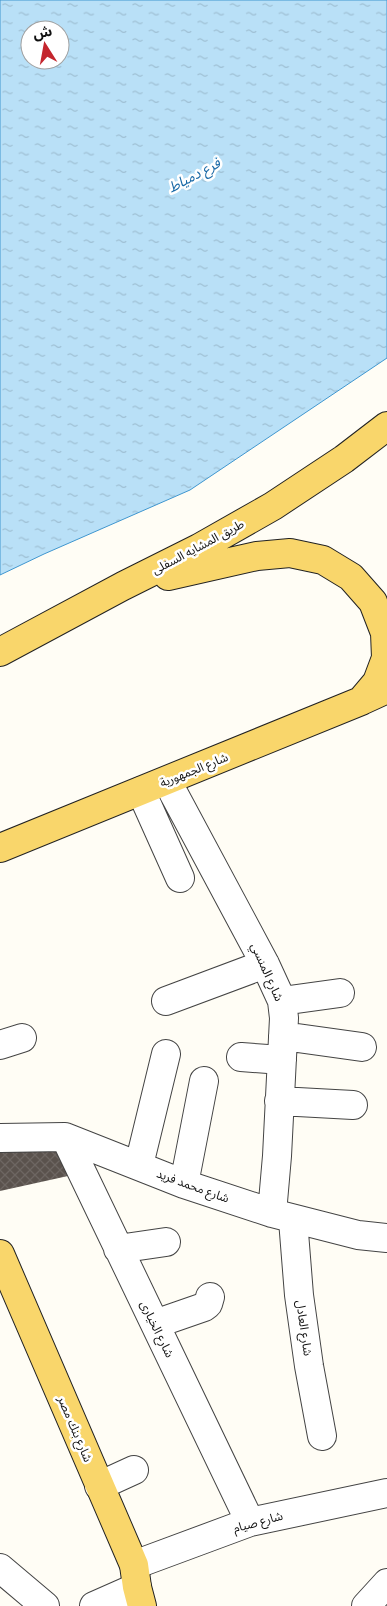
<svg xmlns="http://www.w3.org/2000/svg" width="387" height="1606" viewBox="0 0 387 1606" font-family="'PT Serif','Noto Sans Arabic',serif">
<style>
.water{fill:url(#water-ripples);stroke:#3f96cf;fill-rule:evenodd}
.building{fill:url(#building-cross-hatch)}
.lines{fill:none;stroke-linecap:round;stroke-linejoin:round}
.minor-casing{stroke:#444;stroke-width:30}
.major-casing{stroke:#222;stroke-width:30}
.minor{stroke:#fff;stroke-width:28}
.major{stroke:#f9d66b;stroke-width:28}
.labels{text-anchor:middle;stroke-width:5;stroke-linejoin:round;paint-order:stroke}
.street-label{font-size:12px;fill:#111;stroke:#fff}
.water-label{font-size:14px;font-style:italic;fill:#1768a6;stroke:#fff}
</style>
<defs>
<pattern id="water-ripples" width="26" height="14" patternUnits="userSpaceOnUse" patternTransform="scale(1.25)"><rect width="26" height="14" fill="#b9e0f7"/><path d="M2 4q2-2 4 0t4 0M15 11q2-2 4 0t4 0" fill="none" stroke="#9ebfd3"/></pattern>
<pattern id="building-cross-hatch" width="8" height="8" patternUnits="userSpaceOnUse" patternTransform="scale(1.25)"><rect width="8" height="8" fill="#5a524d"/><path d="M0 0l8 8M0 8l8-8" fill="none" stroke="#6d6662"/></pattern>
</defs>
<rect width="100%" height="100%" fill="#fffdf5"/>
<path class="water" d="M0 0H387V358L190 490 44 554 0 575ZM30 30H60V60H30Z"/>
<path class="building" d="M62 1140 77 1174 0 1191V1149Z"/>
<g class="lines">
<g class="minor-casing">
<path id="minor" d="M167 781 265 964 282 1001 284 1018 277 1156 272 1213
M141 791 180 878
M166 1001 265 964
M282 1001 340 993
M283 1036 362 1047
M0 1045 22 1038
M241 1057 282 1060
M279 1101 353 1105
M65 1137 250 1522
M0 1138 65 1137 184 1184 272 1213 358 1235 387 1238
M139 1165 166 1054
M184 1184 204 1081
M293 1220 299 1295 309 1366 322 1436
M118 1249 166 1242
M155 1324 204 1307 208 1304 210 1297
M99 1486 134 1470
M134 1565 250 1522 387 1493
M0 1568 45 1606
M94 1606 137 1587
M366 1606 387 1583"/>
</g>
<g class="major-casing">
<path id="major" d="M168 576 257 556 290 553 323 560 351 577 373 602 385 633 386 658 377 682 361 701
M0 652 123 586 199 548 273 506 344 459 387 426
M0 848 361 701 387 689
M0 1254 134 1565 137 1587 142 1606"/>
</g>
<use href="#minor" class="minor"/>
<use href="#major" class="major"/>
</g>
<g class="labels">
<g class="street-label">
<text transform="translate(198 547) rotate(-28)" y="4">طريق المشايه السفلى</text>
<text transform="translate(194 770) rotate(-22)" y="4">شارع الجمهورية</text>
<text transform="translate(267 972) rotate(66)" y="4">شارع المنسي</text>
<text transform="translate(193 1186) rotate(20)" y="4">شارع محمد فريد</text>
<text transform="translate(304 1328) rotate(82)" y="4">شارع العادل</text>
<text transform="translate(157 1329) rotate(64)" y="4">شارع الخيارى</text>
<text transform="translate(75 1429) rotate(67)" y="4">شارع بنك مصر</text>
<text transform="translate(258 1522) rotate(-15)" y="4">شارع صيام</text>
</g>
<g class="water-label">
<text transform="translate(194 175) rotate(-28)" y="5">فرع دمياط</text>
</g>
</g>
<g transform="translate(45 45) rotate(349)"><circle r="24" fill="#ffffff" stroke="#a0a0a0"/>
<path d="M0-4L9 19L0 12L-9 19Z" fill="#c4262e"/>
<text y="-8" font-size="14" font-weight="bold" text-anchor="middle" fill="#111111">ش</text>
</g>
</svg>
